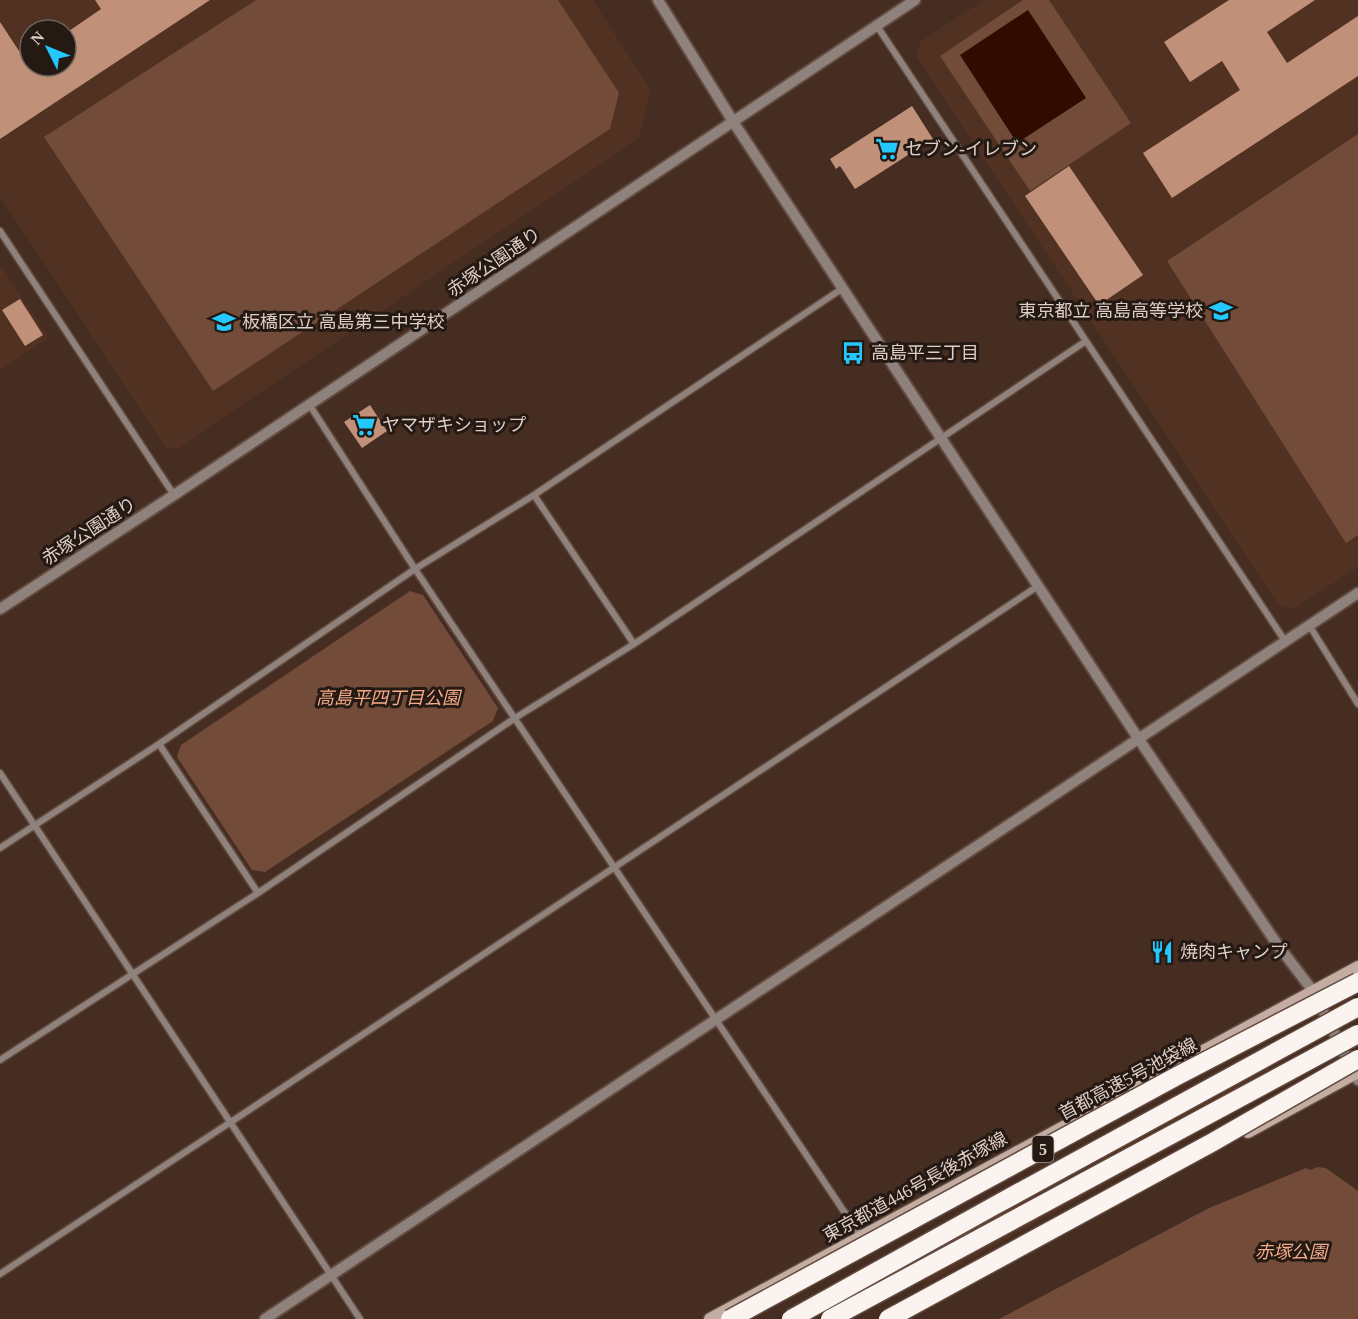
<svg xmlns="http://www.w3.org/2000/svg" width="1358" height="1319" viewBox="0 0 1358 1319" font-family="'Times New Roman','Noto Sans JP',serif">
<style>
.built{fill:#513121;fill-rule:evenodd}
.green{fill:#724b39}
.water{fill:#300b00}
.building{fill:#c09079}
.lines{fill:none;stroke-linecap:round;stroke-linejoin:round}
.minor-casing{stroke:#624a3f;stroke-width:9}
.tertiary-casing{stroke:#624a3f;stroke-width:14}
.secondary-casing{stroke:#624a3f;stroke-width:15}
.minor{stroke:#8f817b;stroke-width:6}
.tertiary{stroke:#8f817b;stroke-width:10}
.secondary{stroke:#c3ada2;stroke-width:12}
.motorway-bridge-casing{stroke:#624a3f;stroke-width:21;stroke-linecap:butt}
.motorway-bridge{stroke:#faf3f0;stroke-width:18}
.labels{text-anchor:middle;stroke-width:6;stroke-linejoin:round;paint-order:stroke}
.shield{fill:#241913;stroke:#a79891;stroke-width:1.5}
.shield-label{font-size:16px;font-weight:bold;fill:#dfcec7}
.poi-label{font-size:18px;fill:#dfcec7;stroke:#241913;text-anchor:start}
.street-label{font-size:18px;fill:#dfcec7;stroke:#241913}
.park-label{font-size:18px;font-style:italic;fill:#f4ab89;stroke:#241913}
</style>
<rect width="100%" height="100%" fill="#462d21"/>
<path class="built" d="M0 0H593L651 90 639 138 177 449 166 448 0 197ZM30 30H66V66H30Z
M984 0H1358V567L1294 609 1279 606 916 56 921 41Z
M0 264 49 338 0 370Z
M1259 1051 1279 1088 926 1284 906 1247Z"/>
<path class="green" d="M256 0H558L619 93 610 129 213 391 44 137Z
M1023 0H1049L1131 123 1030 191 940 56Z
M1358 134V535L1346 543 1167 261Z
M410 591 423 595 498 708 493 721 265 872 252 870 177 757 181 745Z
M1317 1167 1326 1168 1358 1191V1319H999L1209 1208 1306 1168 1311 1170Z"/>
<path class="water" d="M1028 10 1086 98 1017 143 960 55Z"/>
<path class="building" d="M95 0H210L0 139V22L25 60 30 56V66H66V33L101 9Z
M1229 0H1315L1267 32 1287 63 1358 16V76L1172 198 1143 153 1240 90 1222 61 1190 82 1164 42Z
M912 106 933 139 855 189 840 166 836 169 830 159Z
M1069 166 1143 275 1099 305 1025 196Z
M20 299 43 335 25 346 2 310Z
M370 405 387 431 362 448 344 422Z"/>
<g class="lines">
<g class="minor-casing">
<path id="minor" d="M877 26 1285 641
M0 231 174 495
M309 404 415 569 861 1237
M534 495 634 644
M1309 625 1358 704
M159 744 258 893
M0 773 360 1319
M0 848 159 744 415 569 534 495 843 288
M0 1060 258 893 515 718 634 644 1086 341
M0 1274 249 1110 1038 586"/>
</g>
<g class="tertiary-casing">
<path id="tertiary" d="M658 0 734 123 1138 738 1277 944 1313 991 1358 1080
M0 609 174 495 915 0
M265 1319 1358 593"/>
</g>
<g class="secondary-casing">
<path id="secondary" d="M1248 1132 1358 1072
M710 1319 1358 967"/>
</g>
<use href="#minor" class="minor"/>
<use href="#tertiary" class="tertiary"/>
<use href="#secondary" class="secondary"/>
<g class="motorway-bridge-casing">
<path id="motorway-bridge" d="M730 1319 1177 1076 1358 982
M791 1319 994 1206 1358 1007
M830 1319 1358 1034
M888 1319 1213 1142 1358 1059"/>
</g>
<use href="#motorway-bridge" class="motorway-bridge"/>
</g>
<defs>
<g id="supermarket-bare" transform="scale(1.8)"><path d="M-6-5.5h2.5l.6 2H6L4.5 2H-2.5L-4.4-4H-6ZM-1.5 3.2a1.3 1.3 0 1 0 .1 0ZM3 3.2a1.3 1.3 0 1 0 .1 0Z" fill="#23c9fe" stroke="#241913" stroke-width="2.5" paint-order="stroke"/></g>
<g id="school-bare" transform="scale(1.8)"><path d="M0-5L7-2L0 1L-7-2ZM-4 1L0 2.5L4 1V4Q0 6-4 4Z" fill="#23c9fe" stroke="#241913" stroke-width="2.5" paint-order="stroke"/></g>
<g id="bus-bare" transform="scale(1.8)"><path d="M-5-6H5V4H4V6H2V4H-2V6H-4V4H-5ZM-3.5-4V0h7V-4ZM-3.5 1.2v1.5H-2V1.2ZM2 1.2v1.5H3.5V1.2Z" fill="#23c9fe" stroke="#241913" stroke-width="2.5" paint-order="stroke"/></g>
<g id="restaurant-bare" transform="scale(1.8)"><path d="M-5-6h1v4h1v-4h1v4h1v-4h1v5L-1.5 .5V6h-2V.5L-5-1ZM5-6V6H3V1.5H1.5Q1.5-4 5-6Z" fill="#23c9fe" stroke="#241913" stroke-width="2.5" paint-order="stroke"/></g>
</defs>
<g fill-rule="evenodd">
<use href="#supermarket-bare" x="887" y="149"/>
<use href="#school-bare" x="1221" y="311"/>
<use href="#school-bare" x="224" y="322"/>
<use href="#bus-bare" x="853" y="353"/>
<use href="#supermarket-bare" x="364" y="425"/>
<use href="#restaurant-bare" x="1162" y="952"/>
</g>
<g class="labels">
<rect class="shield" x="1032.5" y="1136" width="21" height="26" rx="4.5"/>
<g class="shield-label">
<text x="1043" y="1155">5</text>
</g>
<g class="poi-label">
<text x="905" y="155">セブン-イレブン</text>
<text x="1203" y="317" text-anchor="end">東京都立 高島高等学校</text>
<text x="242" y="328">板橋区立 高島第三中学校</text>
<text x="871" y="359">高島平三丁目</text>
<text x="382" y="431">ヤマザキショップ</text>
<text x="1180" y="958">焼肉キャンプ</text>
</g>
<g class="street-label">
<text transform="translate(494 262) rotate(-34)" y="6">赤塚公園通り</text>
<text transform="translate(89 531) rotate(-33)" y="6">赤塚公園通り</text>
<text transform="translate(1128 1079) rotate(-28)" y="6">首都高速5号池袋線</text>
<text transform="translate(915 1187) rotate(-29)" y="6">東京都道446号長後赤塚線</text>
</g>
<g class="park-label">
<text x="388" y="704">高島平四丁目公園</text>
<text x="1291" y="1258">赤塚公園</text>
</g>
</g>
<g transform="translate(48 48) rotate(313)"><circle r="28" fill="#241913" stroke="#6f615b" stroke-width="1.5"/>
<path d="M0-4.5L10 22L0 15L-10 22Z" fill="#23c9fe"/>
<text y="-9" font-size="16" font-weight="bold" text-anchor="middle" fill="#dfcec7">N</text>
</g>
</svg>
